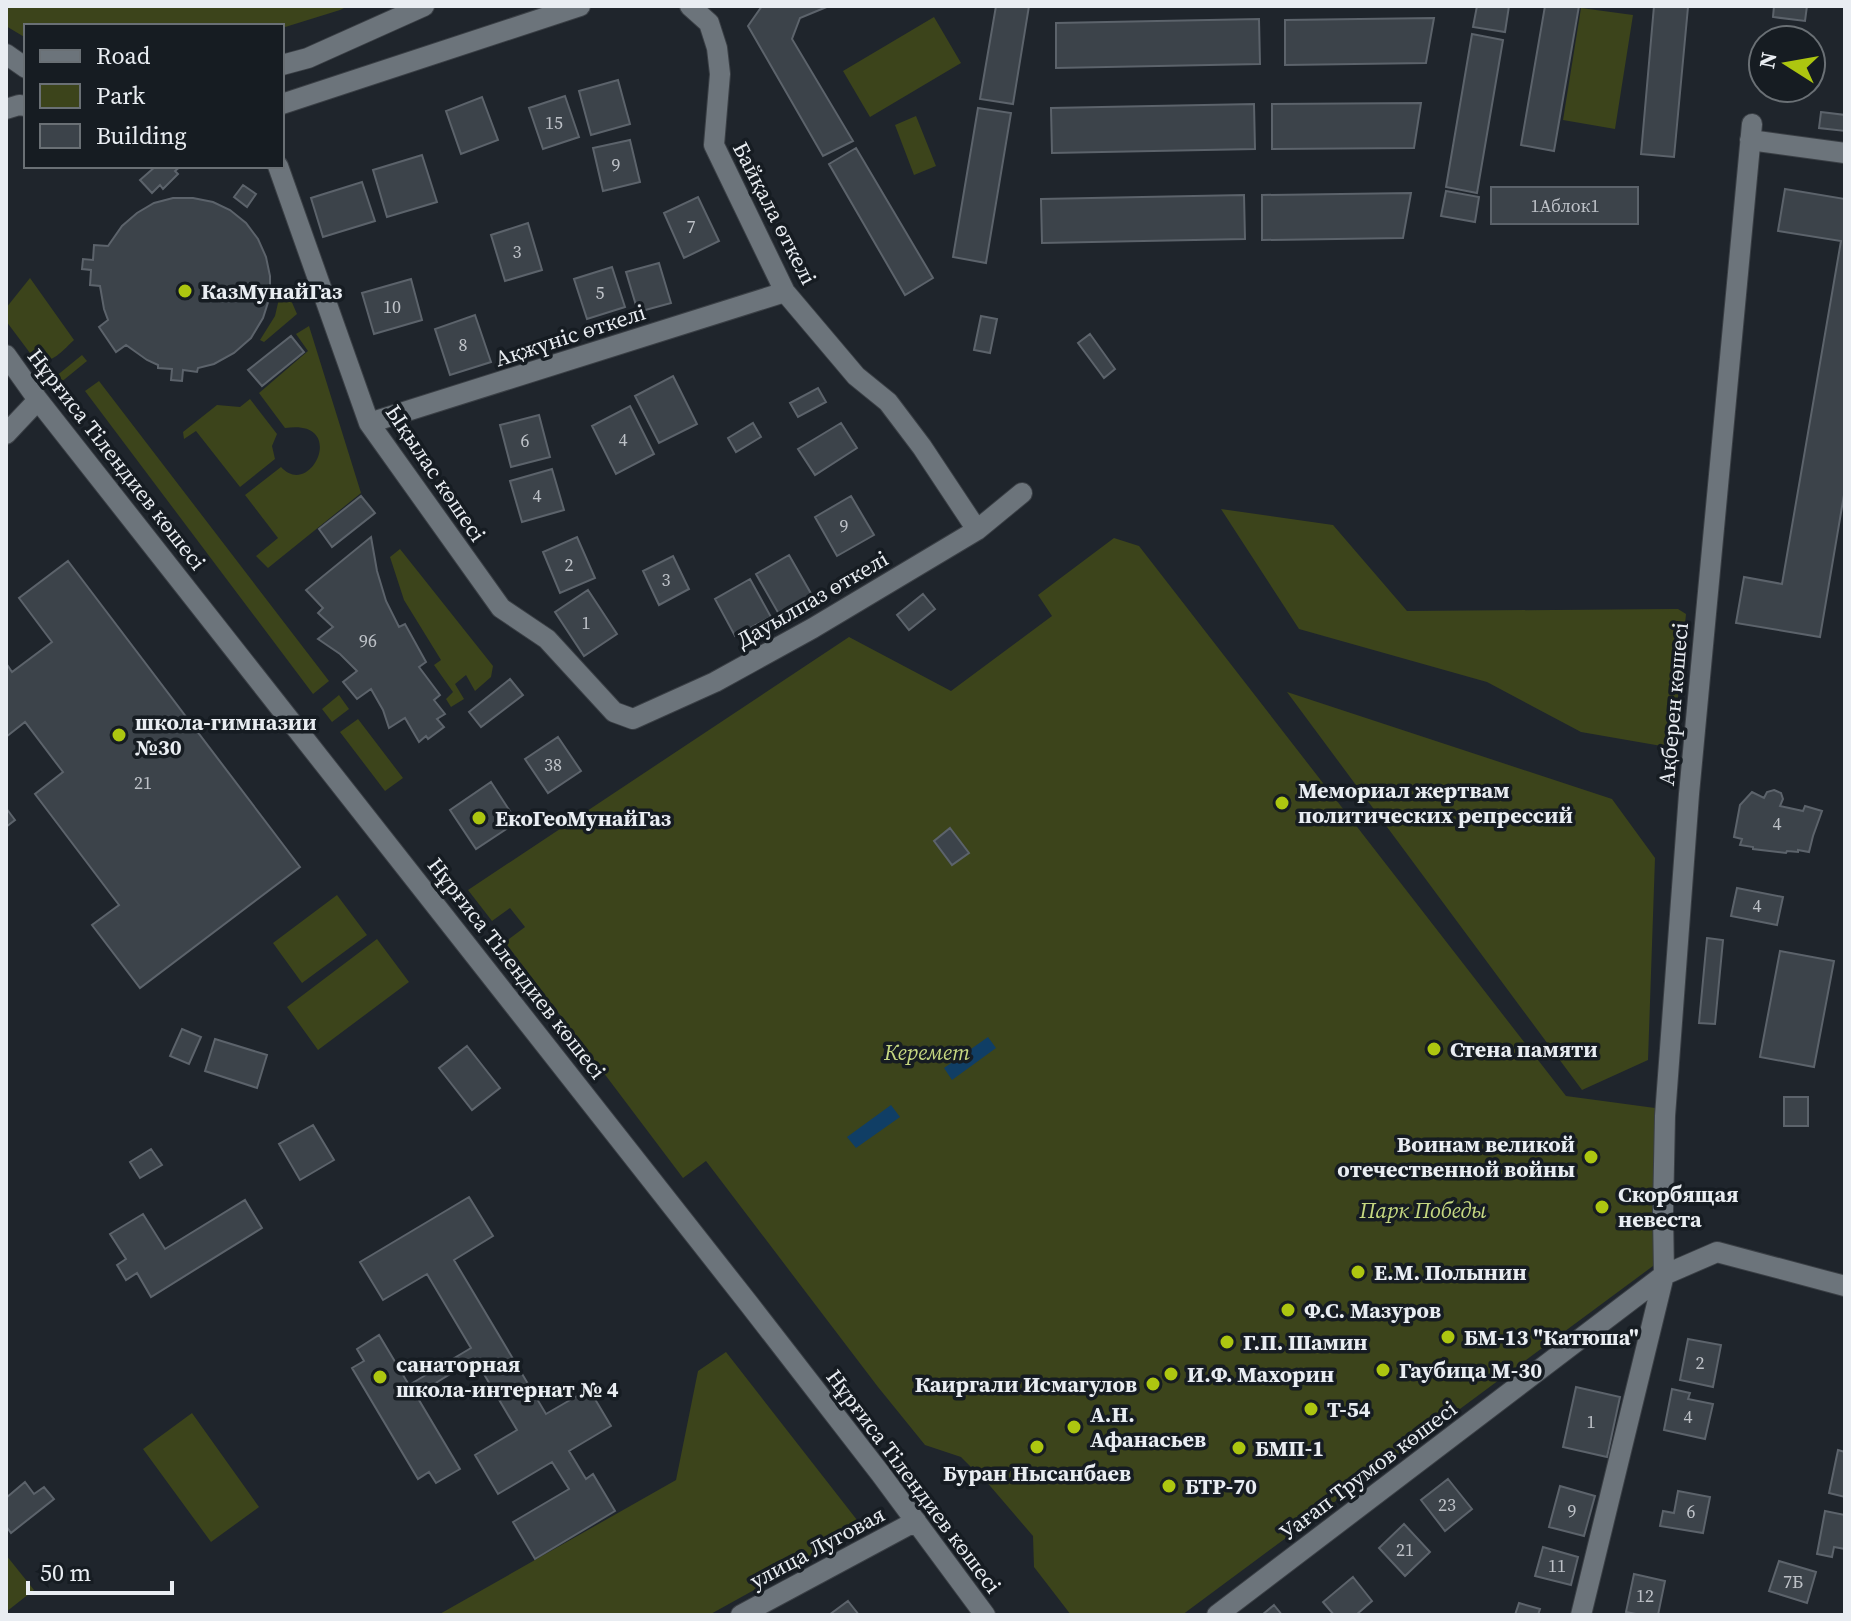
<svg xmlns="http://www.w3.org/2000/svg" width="1851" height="1621" viewBox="0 0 1851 1621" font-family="'Source Serif 4',serif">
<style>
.green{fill:#3c441b}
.water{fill:#103e65}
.building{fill:#3c434a;stroke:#5c636b;stroke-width:2}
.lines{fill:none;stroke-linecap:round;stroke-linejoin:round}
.minor-casing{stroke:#3a3f45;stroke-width:22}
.minor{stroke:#6c747b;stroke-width:20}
.poi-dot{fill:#adc610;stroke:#161c22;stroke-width:3}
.labels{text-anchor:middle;stroke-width:7;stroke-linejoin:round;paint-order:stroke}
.number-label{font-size:18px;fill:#bec2c8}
.street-label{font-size:22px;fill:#e9edf2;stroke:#161c22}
.poi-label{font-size:22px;font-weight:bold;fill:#e9edf2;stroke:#161c22;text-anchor:start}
.park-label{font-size:22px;font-style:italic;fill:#c6d881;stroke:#161c22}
</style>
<rect width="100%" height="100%" fill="#1f252c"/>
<path class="green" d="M6 6H348L340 10 282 28V26H26V38L6 26Z
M1581 8 1633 15 1615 129 1563 120Z
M934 17 961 63 870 117 843 71Z
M916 116 936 166 914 175 895 125Z
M30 278 74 340C63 350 53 364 36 361L6 321V308Z
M281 290 287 291 297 314 264 342 260 340 275 316Z
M309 326 361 493 268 568 256 556 278 538 245 495 281 467C311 500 349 418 285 428L259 393 308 351 296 334Z
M82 355 87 361 60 383 55 377Z
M99 381 329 681 313 694 85 391Z
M250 399 277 434 272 446 275 459 240 487 196 431 184 439 183 432 217 405 240 407Z
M1221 509 1333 525 1407 611 1678 609 1686 614 1673 748 1581 732 1487 682 1299 629Z
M1114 538 1139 546 1566 1096 1655 1108 1653 1266 1182 1615H1071L1034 1567 1033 1536 973 1466 971 1467 961 1457 925 1445 878 1387 706 1161 683 1178 505 942 525 927 510 908 492 921 468 890 849 637 951 691 1052 616 1038 595Z
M400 549 493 666 491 677 475 691 466 675 455 684 464 699 451 707 446 699 453 692 434 665 441 660 404 600 390 557Z
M1287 692 1612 799 1655 858 1648 1060 1582 1090Z
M339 695 349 709 332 722 322 709Z
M358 719 403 778 385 791 340 732Z
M337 895 367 935 302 983 273 943Z
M377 939 409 982 318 1050 287 1007Z
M726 1352 857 1520 821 1545 824 1551 709 1615H438L676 1480 698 1371Z
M192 1413 259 1507 211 1542 143 1449Z
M6 1555 34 1590 6 1612Z"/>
<path class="water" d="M988 1037 996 1048 952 1080 944 1068Z
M891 1105 900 1117 856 1148 847 1137Z"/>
<path class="building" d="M762 6H829L800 18 792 39 853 141 823 156 748 26Z
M996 6H1029L1013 104 980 99Z
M1477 6H1509L1505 32 1473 27Z
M1545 6H1579L1554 151 1521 145Z
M1654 6 1688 7 1674 157 1641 154Z
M1774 6H1807L1805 21 1773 17Z
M1434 18 1426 63 1285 65V20Z
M1259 19 1260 64 1056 68V23Z
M1472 34 1503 40 1477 193 1446 187Z
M618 80 630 124 591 135 579 91Z
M565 96 579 137 543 149 529 108Z
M482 97 498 140 461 154 446 111Z
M1421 103 1414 148 1272 149V104Z
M1254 104 1255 149 1052 153 1051 108Z
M978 108 1011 113 986 263 953 257Z
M1821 112 1845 115V131L1819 128Z
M630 140 640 182 603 191 593 148Z
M856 148 933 278 905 295 829 164Z
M422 155 437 202 387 217 373 170Z
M156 166H181L175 171 178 174 163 189 160 185 152 193 140 180Z
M362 182 375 221 323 237 311 198Z
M243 185 256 194 247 207 234 197Z
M1491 187H1638V224H1491Z
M1785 189 1845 199V489L1820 637 1736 623 1744 577 1782 584 1841 241 1778 231Z
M1446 191 1479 197 1475 222 1441 216Z
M1411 193 1403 238 1262 240V195Z
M1244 195 1245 239 1042 243 1041 199Z
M698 197 719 241 684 258 664 213Z
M173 198H193L213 202 230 210 246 223 258 239 266 257 270 276V296L263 318 251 338 234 353 214 364 198 368 197 372 183 370 182 381 171 380 172 369 158 368V365L147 360 126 345 116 352 99 327 108 320 104 309 100 286 90 285 91 270 82 269 83 259 93 260 94 245 108 246 122 226 137 213 154 203Z
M528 223 542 270 505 281 491 235Z
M659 263 671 303 638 312 626 272Z
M612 267 625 307 587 319 574 279Z
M411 279 422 320 374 334 362 293Z
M475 315 491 362 450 375 435 329Z
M981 316 997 319 990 353 974 350Z
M1090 334 1115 369 1104 378 1078 343Z
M291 336 304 352 262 386 248 370Z
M673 376 697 424 659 443 635 396Z
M818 388 826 402 798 417 790 403Z
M630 406 654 454 616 474 592 426Z
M539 415 550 457 511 467 500 425Z
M753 423 761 437 736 452 728 438Z
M841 423 857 448 815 475 798 449Z
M552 469 564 510 522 522 510 481Z
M361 496 375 513 332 547 319 529Z
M851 496 874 535 837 556 815 517Z
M371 537 377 571 386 601 399 627 405 624 426 662 419 667 440 695 434 700 445 714 437 719 444 727 428 739 426 736 419 742 405 718 389 728 383 710 371 689 357 699 343 682 357 671 340 654 318 639 333 627 318 613 323 608 306 590Z
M577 537 595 578 560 593 543 552Z
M789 555 813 597 780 616 756 574Z
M673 556 689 589 659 605 643 571Z
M68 561 300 867 140 988 92 925 119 905 35 794 63 772 25 722 6 737V663L12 672 52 642 19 598Z
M750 579 771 617 735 636 715 599Z
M588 590 617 634 584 656 555 612Z
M923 594 935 609 909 630 897 615Z
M510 679 523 695 481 727 469 712Z
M558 737 581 771 548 793 525 759Z
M491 782 517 822 476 849 450 810Z
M1774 790 1781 793 1783 799 1780 806 1803 811 1805 806 1822 811 1813 836 1809 852 1798 850V852L1787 851 1786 853 1753 849V847L1740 845 1742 839 1734 837 1740 805 1752 792 1764 798 1767 792Z
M6 808 15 820 6 827Z
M950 828 969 853 952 865 934 841Z
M1737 888 1783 897 1777 925 1731 916Z
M1707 938 1723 940 1715 1024 1699 1023Z
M1780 951 1834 961 1814 1067 1760 1057Z
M182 1029 201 1037 189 1064 170 1056Z
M215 1039 267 1055 257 1088 205 1071Z
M467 1046 500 1088 472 1110 439 1068Z
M1784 1097H1808V1126H1784Z
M313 1125 334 1160 300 1180 279 1144Z
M151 1149 162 1165 140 1178 130 1162Z
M469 1197 493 1236 454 1260 546 1414 589 1389 611 1426 569 1451 586 1479 593 1474 615 1511 535 1559 513 1522 569 1489 552 1462 498 1494 475 1455 517 1430 475 1359 416 1395 460 1469 436 1483 429 1472 418 1479 352 1368 364 1361 357 1349 379 1335 409 1385 471 1348 427 1274 383 1300 360 1262Z
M245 1200 262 1228 151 1297 137 1273 126 1280 117 1265 126 1259 110 1234 143 1214 165 1249Z
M1688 1339 1721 1345 1713 1387 1680 1380Z
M1576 1387 1620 1397 1607 1457 1563 1447Z
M1672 1389 1690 1393 1688 1399 1713 1404 1705 1439 1664 1430Z
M1838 1450 1845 1452V1497L1829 1493Z
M1448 1479 1472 1509 1445 1531 1421 1500Z
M25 1482 34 1494 44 1487 54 1499 11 1533 6 1526V1498Z
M1560 1486 1595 1496 1584 1536 1549 1527Z
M1678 1491 1710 1497 1703 1533 1660 1526 1663 1511 1674 1513Z
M1825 1511 1845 1515V1549L1834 1547 1832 1557 1817 1554Z
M1404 1524 1430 1552 1405 1576 1379 1548Z
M1543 1547 1578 1557 1571 1585 1535 1576Z
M1779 1561 1816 1572 1807 1603 1769 1591Z
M1634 1574 1665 1581 1658 1615H1641L1626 1612Z
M1353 1577 1372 1601 1356 1615H1334L1323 1602Z
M848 1601 859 1615H829Z
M1519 1603 1540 1609 1538 1615H1515Z
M1274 1605 1282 1615H1262Z"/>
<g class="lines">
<g class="minor-casing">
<path id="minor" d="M690 6 709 23 717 48 720 74 714 145 785 292 856 376 888 402 922 447 977 530
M6 54 26 68
M282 65 308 58 424 6
M282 104 580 6
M6 109 19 105 26 106
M1750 140 1845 153
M278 166 369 423 501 608 547 639 614 712 633 719 715 682 813 628 977 530 1022 493
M6 355 38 400 749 1304 880 1473 985 1615
M369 423 785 292
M6 434 38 400
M741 1615 916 1521
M1217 1615 1664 1275 1717 1252 1845 1286
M1581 1615 1664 1275 1663 1212 1665 1116 1689 794 1752 124"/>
</g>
<use href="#minor" class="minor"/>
</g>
<g class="poi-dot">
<circle cx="185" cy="291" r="8"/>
<circle cx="119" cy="735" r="8"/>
<circle cx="1282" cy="803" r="8"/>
<circle cx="479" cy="818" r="8"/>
<circle cx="1434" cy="1049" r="8"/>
<circle cx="1591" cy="1157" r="8"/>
<circle cx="1602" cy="1207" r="8"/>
<circle cx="1358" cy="1272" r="8"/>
<circle cx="1288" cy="1310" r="8"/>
<circle cx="1448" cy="1337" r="8"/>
<circle cx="1227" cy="1342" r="8"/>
<circle cx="1383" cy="1370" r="8"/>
<circle cx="1171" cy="1374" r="8"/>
<circle cx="380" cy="1377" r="8"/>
<circle cx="1153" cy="1384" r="8"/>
<circle cx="1311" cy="1409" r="8"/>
<circle cx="1074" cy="1427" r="8"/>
<circle cx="1037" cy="1447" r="8"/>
<circle cx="1239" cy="1448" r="8"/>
<circle cx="1169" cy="1486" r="8"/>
</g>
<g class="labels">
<g class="number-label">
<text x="554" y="129">15</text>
<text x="616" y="171">9</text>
<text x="1565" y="212">1Аблок1</text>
<text x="691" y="233">7</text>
<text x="517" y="258">3</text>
<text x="600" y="299">5</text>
<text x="392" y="313">10</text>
<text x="463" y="351">8</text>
<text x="623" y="446">4</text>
<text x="525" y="447">6</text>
<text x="537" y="502">4</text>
<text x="844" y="532">9</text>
<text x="569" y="571">2</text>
<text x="666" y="586">3</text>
<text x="586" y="629">1</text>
<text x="368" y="647">96</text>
<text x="553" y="771">38</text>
<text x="143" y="789">21</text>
<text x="1777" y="830">4</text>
<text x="1757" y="912">4</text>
<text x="1700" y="1369">2</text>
<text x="1688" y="1423">4</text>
<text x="1591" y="1428">1</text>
<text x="1447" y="1511">23</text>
<text x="1572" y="1517">9</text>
<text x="1691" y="1518">6</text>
<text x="1405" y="1556">21</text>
<text x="1557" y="1572">11</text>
<text x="1793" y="1588">7Б</text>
<text x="1645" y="1602">12</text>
</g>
<g class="street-label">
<text transform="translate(775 213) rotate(63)" y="8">Байқала өткелі</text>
<text transform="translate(570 335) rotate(-18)" y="8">Ақжүніс өткелі</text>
<text transform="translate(117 459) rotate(52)" y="8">Нұрғиса Тілендиев көшесі</text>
<text transform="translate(436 473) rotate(56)" y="8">Ықылас көшесі</text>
<text transform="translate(812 599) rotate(-30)" y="8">Дауылпаз өткелі</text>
<text transform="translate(1673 704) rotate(-85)" y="8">Ақберен көшесі</text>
<text transform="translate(517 968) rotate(52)" y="8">Нұрғиса Тілендиев көшесі</text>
<text transform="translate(1368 1470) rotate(-37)" y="8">Уағап Трумов көшесі</text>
<text transform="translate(914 1481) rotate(53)" y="8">Нұрғиса Тілендиев көшесі</text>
<text transform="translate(817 1547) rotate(-28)" y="8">улица Луговая</text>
</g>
<g class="poi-label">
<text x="201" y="299">КазМунайГаз</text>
<text x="135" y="730">школа-гимназии<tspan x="135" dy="25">№30</tspan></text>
<text x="1298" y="798">Мемориал жертвам<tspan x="1298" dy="25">политических репрессий</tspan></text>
<text x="495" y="826">ЕкоГеоМунайГаз</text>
<text x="1450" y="1057">Стена памяти</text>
<text x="1575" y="1152" text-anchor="end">Воинам великой<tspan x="1575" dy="25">отечественной войны</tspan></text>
<text x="1618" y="1202">Скорбящая<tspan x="1618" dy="25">невеста</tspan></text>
<text x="1374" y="1280">Е.М. Полынин</text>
<text x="1304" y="1318">Ф.С. Мазуров</text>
<text x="1464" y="1345">БМ-13 "Катюша"</text>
<text x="1243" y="1350">Г.П. Шамин</text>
<text x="396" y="1372">санаторная<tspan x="396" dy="25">школа-интернат № 4</tspan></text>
<text x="1399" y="1378">Гаубица М-30</text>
<text x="1187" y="1382">И.Ф. Махорин</text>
<text x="1137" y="1392" text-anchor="end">Каиргали Исмагулов</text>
<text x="1327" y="1417">Т-54</text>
<text x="1090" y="1422">А.Н.<tspan x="1090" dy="25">Афанасьев</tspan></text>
<text x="1255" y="1456">БМП-1</text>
<text x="1037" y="1481" text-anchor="middle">Буран Нысанбаев</text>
<text x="1185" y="1494">БТР-70</text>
</g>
<g class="park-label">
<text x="927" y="1060">Керемет</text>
<text x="1423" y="1218">Парк Победы</text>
</g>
</g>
<rect width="1851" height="1621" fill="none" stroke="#e9edf2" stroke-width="16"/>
<rect x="24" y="24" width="260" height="144" fill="#161c22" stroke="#6a7075" stroke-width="2"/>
<rect x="40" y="50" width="40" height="12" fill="#6c747b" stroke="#6a7075" stroke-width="2"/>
<text x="96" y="64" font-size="24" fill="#e9edf2">Road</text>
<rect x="40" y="84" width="40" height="24" fill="#3c441b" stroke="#6a7075" stroke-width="2"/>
<text x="96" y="104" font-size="24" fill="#e9edf2">Park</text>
<rect x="40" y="124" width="40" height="24" fill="#3c434a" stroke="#6a7075" stroke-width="2"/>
<text x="96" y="144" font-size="24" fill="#e9edf2">Building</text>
<g transform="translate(1787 64) rotate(281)"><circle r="38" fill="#161c22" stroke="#6a7075" stroke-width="2"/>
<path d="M0-6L14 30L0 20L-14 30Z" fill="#adc610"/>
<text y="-12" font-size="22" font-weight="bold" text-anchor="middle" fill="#e9edf2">N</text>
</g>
<path d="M28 1581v12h144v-12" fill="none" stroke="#e9edf2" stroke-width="4"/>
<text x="40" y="1581" font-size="24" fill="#e9edf2" stroke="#161c22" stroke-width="6" paint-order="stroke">50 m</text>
</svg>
